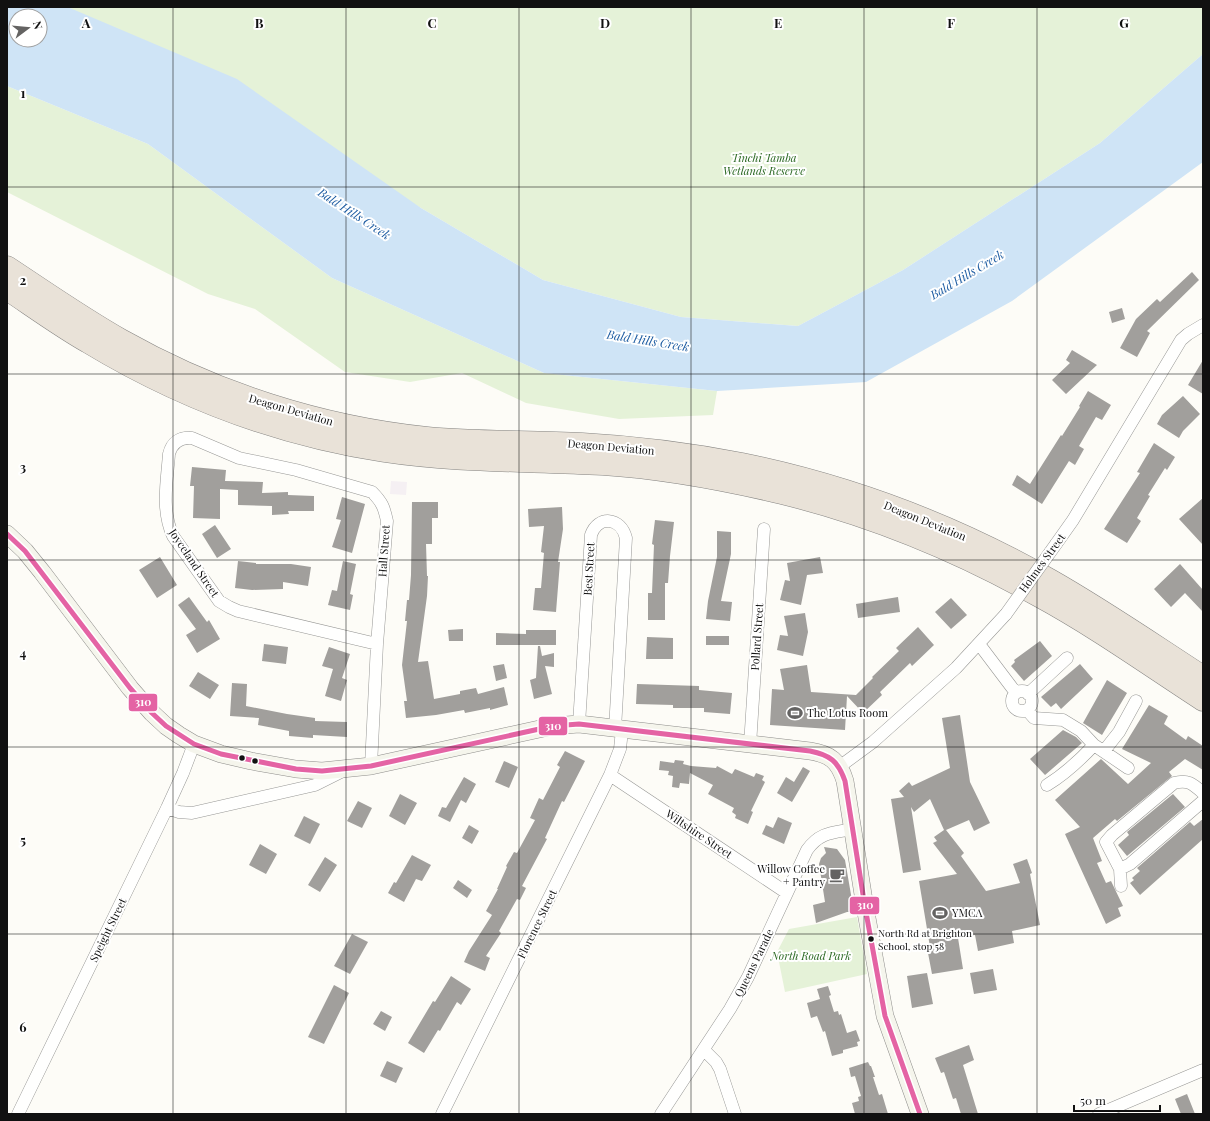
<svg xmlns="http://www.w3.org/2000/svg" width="1210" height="1121" viewBox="0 0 1210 1121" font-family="'Playfair Display',serif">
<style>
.industrial{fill:#f5f0f3}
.green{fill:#e5f2d8}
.water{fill:#cfe4f6;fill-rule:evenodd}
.building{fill:#a19f9c}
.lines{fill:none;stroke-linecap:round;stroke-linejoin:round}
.street-casing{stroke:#979795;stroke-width:13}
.secondary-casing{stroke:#8e8d8b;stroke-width:18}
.highway-casing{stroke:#858482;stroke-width:23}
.street{stroke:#fffffe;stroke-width:12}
.secondary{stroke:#f5f5ec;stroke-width:17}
.highway{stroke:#e9e2d8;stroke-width:22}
.street-bridge-casing{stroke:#979795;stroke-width:13;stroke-linecap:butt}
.street-bridge{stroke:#fffffe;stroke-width:12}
.bus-1-casing{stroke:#fff;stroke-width:8}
.bus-1{stroke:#e463a4;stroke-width:5}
.grid{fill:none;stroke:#111;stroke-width:1;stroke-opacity:0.55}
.bus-dot{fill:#111;stroke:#fff;stroke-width:1.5}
.labels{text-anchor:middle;stroke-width:4;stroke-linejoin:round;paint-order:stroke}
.bus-label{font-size:10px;fill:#111;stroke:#fff;text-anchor:start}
.park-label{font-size:11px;font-style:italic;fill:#2a6822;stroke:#fff}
.street-label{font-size:11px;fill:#111;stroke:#fff}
.poi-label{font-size:11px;fill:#111;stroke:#fff;text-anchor:start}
.water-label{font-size:12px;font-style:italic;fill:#1c5ba1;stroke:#fff}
.grid-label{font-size:13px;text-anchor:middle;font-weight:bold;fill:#111;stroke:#fff;stroke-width:4;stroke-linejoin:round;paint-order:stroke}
.line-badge{stroke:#fff;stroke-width:1.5}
.badge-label{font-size:11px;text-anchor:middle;font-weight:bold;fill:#fff}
</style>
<rect width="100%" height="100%" fill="#fdfcf7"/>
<path class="industrial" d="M391 481 407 482 406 495 390 494Z"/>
<path class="green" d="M66 7H1203V54L1100 143 903 270 798 326 681 317 543 280 421 208 70 8Z
M7 86 148 144 332 278 544 373 717 391 713 415 619 419 526 403 462 373 410 382 345 372 255 309 208 294 7 192Z
M857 917 867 974 785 992 777 952 789 929Z"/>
<path class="water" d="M7 7 70 8 237 79 421 208 543 280 681 317 798 326 903 270 1100 143 1203 54V162L1012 301 866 382 717 391 544 373 332 278 148 144 7 86ZM16 16H40V40H16Z"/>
<path class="building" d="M1192 272 1199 280 1147 331 1150 333 1137 357 1120 348 1136 319 1157 299 1160 302Z
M1122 308 1125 319 1112 323 1109 312Z
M1072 350 1097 365 1066 394 1052 380 1070 363 1066 360Z
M1203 360V394L1188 385Z
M1088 391 1111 405 1102 420 1096 417 1079 446 1084 449 1075 465 1069 461 1042 504 1012 485 1017 475 1030 484 1061 435 1062 436 1080 407 1079 406Z
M1183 396 1200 414 1183 431 1179 438 1157 424 1162 415Z
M1154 443 1175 457 1167 470 1165 468 1148 495 1150 496 1137 518 1141 521 1127 543 1104 529 1140 473 1137 472Z
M192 467 226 470 225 481 263 482 262 493 288 492V495L314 496V511H288L289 514 272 515V506L238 505V490L220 489V519L193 518 194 486H190Z
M342 497 365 504 352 553 332 547 341 520 336 519Z
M1203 498V545L1179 519Z
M412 502H438V518H432V544H426L427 576H428L427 596 418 662 428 661 434 699 460 694V691L476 688 478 694 504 687 508 705 490 710V708L465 713 464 710 436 715 406 718 404 701H407L402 665 407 621H405L407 600H409L411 575Z
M562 507 563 529 558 562H560L556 612 533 610 535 588H541L544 553 541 552 544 526 529 527 528 509Z
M655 520 674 522 670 556 668 583H665V620H648V593H652L654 545 652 544Z
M215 525 231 549 217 558 202 534Z
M717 531 731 532V554L721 601 732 602 730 621 706 619 708 601 717 557Z
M160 557 177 585 157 598 139 570Z
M820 557 823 573 807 575 801 605 780 600 785 580 790 581 787 563Z
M238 561 256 563V564H291L311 567 308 586 283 582V589L252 590 235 588Z
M343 561 356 564 350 594 353 595 350 610 328 605 332 590 337 591Z
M1180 564 1203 590V612L1185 593 1171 607 1154 589Z
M189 597 207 622 209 620 220 639 197 653 186 635 196 629 178 605Z
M898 597 900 612 858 618 856 604Z
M951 598 967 615 951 629 935 612Z
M805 613 808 632 803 656 777 650 780 635 788 636 784 616Z
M918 627 934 645 912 666 910 663 880 692 882 695 863 713 847 696 845 730 770 725 772 689 784 690 780 669 807 665 811 692 856 695 873 678 872 677 899 651 896 648Z
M463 629V641H449L448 630Z
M526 630H556V645H496V633L526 634Z
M706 636H729V645H706Z
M647 637 673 638V659H646Z
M1040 641 1052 656 1024 681 1011 666 1015 662 1014 660Z
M264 644 288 647 286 664 262 661Z
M538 646H540L542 656 554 653V667L545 666 552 694 534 699 530 680 536 678Z
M329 647 350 654 342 678 347 680 341 701 325 696 333 669 322 666Z
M504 664 507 678 496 681 493 666Z
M1080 664 1093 679 1061 709 1056 703 1051 707 1041 697Z
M198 672 219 685 210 699 189 686Z
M1107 680 1127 693 1102 735 1083 723Z
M232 683 247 684 246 706 287 714 315 718V721L347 722V737L313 735V738L289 736V731L258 725 259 718 230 716Z
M637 684 699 686V690L732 693 730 714 704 712V708H673V705L636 704Z
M1149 705 1168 716 1164 724 1186 740 1188 736 1203 746V770L1185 759 1169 772 1172 776 1117 821 1115 819 1093 838 1102 861 1097 863 1106 883 1111 881 1123 906 1118 908 1121 916 1106 924 1065 834 1080 827 1055 800 1101 759 1128 784 1151 763 1122 749Z
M960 715 970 782 990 823 974 831 969 820 946 830 964 853 961 856 986 891 1020 883 1013 864 1027 859 1032 873 1030 874 1040 925 1012 931 1014 943 978 951 975 935 958 938 963 969 932 974 928 953H931L919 881 957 874 933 843 937 841 934 837 944 830 930 799 914 812 911 807 921 870 903 873 891 799 904 797 899 791 909 782 912 786 950 768 942 718Z
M1063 730 1076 737 1082 743 1045 775 1030 759Z
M565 751 585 761 564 802 562 801 545 838 547 839 522 886 526 888 520 900 517 899 499 931 501 933 486 956 490 958 485 971 464 962 469 951 492 915 486 911 498 889H497L507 867 506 866 514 852 517 853 535 820 530 818 539 798 543 800 560 767 557 765Z
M675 760 684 761 683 764 691 766 716 768 717 766 732 774 735 769 754 777 756 773 764 776 762 780 765 782 751 811 753 812 748 824 735 818 736 815 732 812 734 808 708 794 713 785 690 773 689 784 680 783 679 788 672 787 673 776 668 775 669 771 659 770 660 761 674 763Z
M504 761 518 767 509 788 495 782Z
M803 767 810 771 792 802 777 793 786 777 794 782Z
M464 777 476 784 466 803 461 800 450 822 438 816 442 807 446 808Z
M400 794 417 803 405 825 389 816Z
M1173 794 1185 807 1127 856 1118 845 1129 835 1127 832Z
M358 801 372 808 362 828 347 821Z
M304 816 320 824 310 844 294 836Z
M778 817 792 823 784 844 762 834 766 825 773 828Z
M1203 819V839L1140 895 1130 883 1134 880 1132 878 1140 871 1137 868 1190 822 1194 826Z
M469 825 479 831 472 844 462 838Z
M260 844 277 854 266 874 249 865Z
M824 847 837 849 845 860 854 912H847L816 923 813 905 825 902 819 864 821 858 826 853Z
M412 855 431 865 422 881 416 879 404 902 388 893 394 882 396 883Z
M325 857 337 865 320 892 308 885Z
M458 880 472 890 467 898 453 888Z
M352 934 368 942 350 974 334 966Z
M993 969 997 990 974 994 970 973Z
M927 973 933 1004 912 1008 907 976Z
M451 976 471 989 461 1005 457 1002 440 1031 438 1030 424 1053 408 1043 433 1001 435 1002Z
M334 985 349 993 324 1044 308 1037Z
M828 986 831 995 829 996 834 1012 838 1011 839 1015 841 1014 847 1033 856 1030 860 1041 857 1042 858 1046 843 1050V1053L832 1056 825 1031 823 1032 817 1016 811 1018 807 1003 820 999 817 989Z
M381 1011 392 1017 385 1031 373 1024Z
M969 1045 974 1060 963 1065 978 1114H961L956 1098 953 1099 944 1072 941 1073 935 1058Z
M387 1061 403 1068 396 1083 380 1076Z
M868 1062 870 1066H871L875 1077H873L879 1095 882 1094 888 1114H855L852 1103 859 1101 858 1097 861 1096 855 1076 851 1077 849 1068Z
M1187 1094 1195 1114H1181L1175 1099Z"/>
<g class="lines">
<g class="street-casing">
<path id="street" d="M1056 544 1073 520 1181 340 1188 334 1203 325
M979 644 1016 693
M1012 701a10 10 0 1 1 20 0a10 10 0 1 1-20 0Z
M1028 694 1067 658
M1027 710 1034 718 1063 720 1081 731 1094 745 1128 768
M579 724 591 535C598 515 621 517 626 538L615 729
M750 745 764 529
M1104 751 1119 732 1136 701
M371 766 377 644 387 521C384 507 382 502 372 492L296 470 239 458 192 438C180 437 172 442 169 454 167 481 161 510 173 536L219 601 229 607 238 611 377 644
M839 767 873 742 956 668 1006 614
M610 775 787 893
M1047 785C1065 774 1080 760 1094 745
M167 808 179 812 192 813 315 785 341 772
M1120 869 1130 864 1203 801
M1121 886 1120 869 1106 842 1112 835 1174 783C1188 779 1193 784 1203 793
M704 1050 716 1062 720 1069 735 1114
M18 1114 167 808 183 773 194 744
M442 1114 610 775 620 749 622 730
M661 1114 730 1009 748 977 807 850C820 832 832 833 853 829
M1099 1114 1203 1070"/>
</g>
<g class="secondary-casing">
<path id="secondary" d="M7 534 25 551 42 572 130 688 152 713 166 726 179 735 194 744 221 754 251 761 296 769 322 771 371 766 553 726 579 724 810 751C830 754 839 761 845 781L865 907 885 1016 920 1114"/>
</g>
<g class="highway-casing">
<path id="highway" d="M7 267C45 292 82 318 121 340 215 393 320 427 427 438 479 443 531 441 582 444 636 447 690 454 742 464 849 486 955 526 1050 580 1103 610 1152 644 1203 677
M7 289C34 307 60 326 88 342 179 397 279 435 384 451 456 462 530 460 603 464 663 468 723 479 782 493 871 515 959 551 1039 596 1096 627 1149 665 1203 700"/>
</g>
<use href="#street" class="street"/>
<use href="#secondary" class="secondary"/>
<use href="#highway" class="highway"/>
<g class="street-bridge-casing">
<path id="street-bridge" d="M1006 614 1056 544"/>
</g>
<use href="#street-bridge" class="street-bridge"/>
<g class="bus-1-casing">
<path id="bus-1" d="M7 534 25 551 130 688 152 713 166 726 194 744 221 754 296 769 322 771 371 766 553 726 579 724 810 751C830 755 838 761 845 781L865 907 885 1016 920 1114"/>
</g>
<use href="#bus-1" class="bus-1"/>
</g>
<path class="grid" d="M173 7V1114M346 7V1114M519 7V1114M691 7V1114M864 7V1114M1037 7V1114M7 187H1203M7 374H1203M7 560H1203M7 747H1203M7 934H1203"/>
<defs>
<g id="stadium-bare" transform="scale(1.2)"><path d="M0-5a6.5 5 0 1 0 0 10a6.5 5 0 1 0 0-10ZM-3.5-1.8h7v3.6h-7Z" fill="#646362" stroke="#fff" stroke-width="2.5" paint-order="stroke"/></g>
<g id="cafe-bare" transform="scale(1.2)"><path d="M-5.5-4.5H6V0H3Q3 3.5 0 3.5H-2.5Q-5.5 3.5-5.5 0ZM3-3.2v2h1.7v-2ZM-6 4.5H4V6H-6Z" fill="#646362" stroke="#fff" stroke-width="2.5" paint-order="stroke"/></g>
</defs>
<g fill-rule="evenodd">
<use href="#stadium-bare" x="795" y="713"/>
<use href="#cafe-bare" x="837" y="875"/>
<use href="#stadium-bare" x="940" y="913"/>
</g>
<g class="bus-dot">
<circle cx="242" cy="758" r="3.5"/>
<circle cx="255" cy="761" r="3.5"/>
<circle cx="871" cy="939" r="3.5"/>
</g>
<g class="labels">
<g class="bus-label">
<text x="878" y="937">North Rd at Brighton<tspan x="878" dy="13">School, stop 58</tspan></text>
</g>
<g class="park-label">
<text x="764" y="162">Tinchi Tamba<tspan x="764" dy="13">Wetlands Reserve</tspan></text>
<text x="811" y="960">North Road Park</text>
</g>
<g class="street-label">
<text transform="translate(291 410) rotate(16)" y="4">Deagon Deviation</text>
<text transform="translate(611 447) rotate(5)" y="4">Deagon Deviation</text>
<text transform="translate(925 521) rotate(22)" y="4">Deagon Deviation</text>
<text transform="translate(384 551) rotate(-86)" y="4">Hall Street</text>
<text transform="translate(194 563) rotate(56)" y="4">Joyceland Street</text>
<text transform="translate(1042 563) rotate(-54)" y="4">Holmes Street</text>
<text transform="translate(589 569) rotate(-87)" y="4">Best Street</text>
<text transform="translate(757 637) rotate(-86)" y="4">Pollard Street</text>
<text transform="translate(699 834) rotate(34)" y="4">Wiltshire Street</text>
<text transform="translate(537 924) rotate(-64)" y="4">Florence Street</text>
<text transform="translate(108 930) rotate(-64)" y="4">Speight Street</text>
<text transform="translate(754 963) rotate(-64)" y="4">Queens Parade</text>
</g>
<g class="poi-label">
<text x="807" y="717">The Lotus Room</text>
<text x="825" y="873" text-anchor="end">Willow Coffee<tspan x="825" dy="13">+ Pantry</tspan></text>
<text x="952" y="917">YMCA</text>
</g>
<g class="water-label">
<text transform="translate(354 214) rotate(33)" y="4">Bald Hills Creek</text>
<text transform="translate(967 275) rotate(-31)" y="4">Bald Hills Creek</text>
<text transform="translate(648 341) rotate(9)" y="4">Bald Hills Creek</text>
</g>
</g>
<g class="grid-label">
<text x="86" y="28">A</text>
<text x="259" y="28">B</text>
<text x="432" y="28">C</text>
<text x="605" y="28">D</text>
<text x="778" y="28">E</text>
<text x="951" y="28">F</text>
<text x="1124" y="28">G</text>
<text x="23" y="98">1</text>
<text x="23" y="285">2</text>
<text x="23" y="472">3</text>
<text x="23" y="658">4</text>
<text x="23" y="845">5</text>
<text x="23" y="1032">6</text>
</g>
<g class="line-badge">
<rect x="128" y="693" width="30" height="19" rx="4" fill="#e463a4"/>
<rect x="538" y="716" width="30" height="20" rx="4" fill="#e463a4"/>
<rect x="849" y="896" width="31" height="19" rx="4" fill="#e463a4"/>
</g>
<g class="badge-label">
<text x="143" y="706">310</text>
<text x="553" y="730">310</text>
<text x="865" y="909">310</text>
</g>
<rect width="1210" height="1121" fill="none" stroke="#111111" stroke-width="16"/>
<g transform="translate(28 28) rotate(74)"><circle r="19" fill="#ffffff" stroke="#a0a0a0"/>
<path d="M0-3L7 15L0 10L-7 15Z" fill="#646362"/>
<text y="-6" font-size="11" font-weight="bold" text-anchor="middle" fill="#111111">N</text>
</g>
<path d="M1074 1105v6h86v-6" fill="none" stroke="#111111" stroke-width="2"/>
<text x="1080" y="1105" font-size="12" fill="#111111" stroke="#ffffff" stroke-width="3" paint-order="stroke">50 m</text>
</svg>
